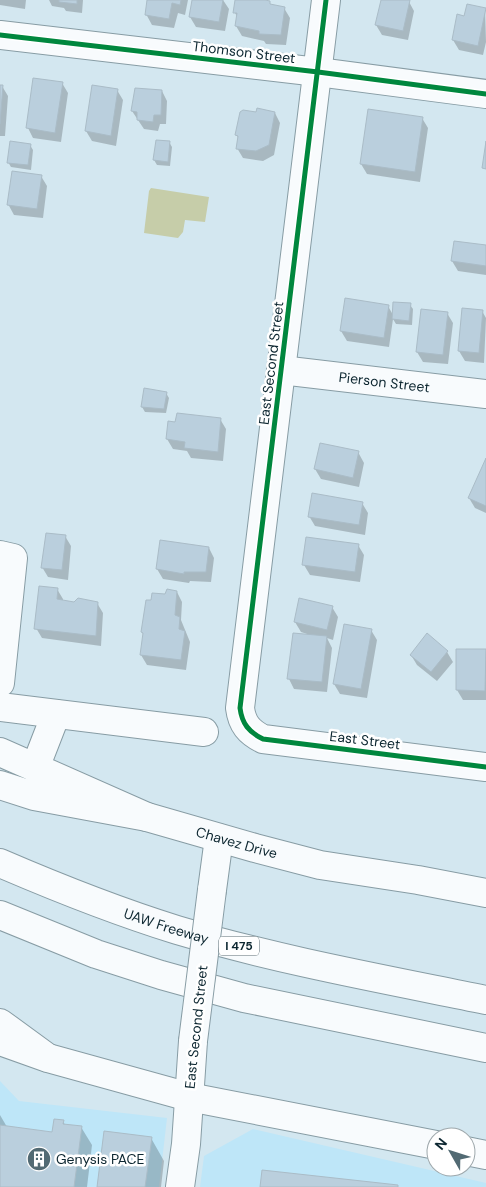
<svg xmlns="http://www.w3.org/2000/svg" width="486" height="1187" viewBox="0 0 486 1187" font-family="'DM Sans',sans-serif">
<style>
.built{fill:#bee6f8}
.green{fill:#c6cda9}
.shadow{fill:#0003}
.building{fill:#bacfdd;stroke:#aabcc7}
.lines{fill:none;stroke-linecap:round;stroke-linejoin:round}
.minor-casing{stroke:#879ca4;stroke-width:30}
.major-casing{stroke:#879ca4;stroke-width:30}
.highway-casing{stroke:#879ca4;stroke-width:30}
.minor{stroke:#f8fbfd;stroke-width:28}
.major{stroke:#f8fbfd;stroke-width:28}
.highway{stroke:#f8fbfd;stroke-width:28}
.minor-bridge-casing{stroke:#879ca4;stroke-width:30;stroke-linecap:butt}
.minor-bridge{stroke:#f8fbfd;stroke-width:28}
.cycleway-casing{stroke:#fff;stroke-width:8}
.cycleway{stroke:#00873e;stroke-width:5}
.labels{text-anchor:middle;stroke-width:5;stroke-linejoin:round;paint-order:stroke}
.shield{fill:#fff;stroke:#55676e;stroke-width:1}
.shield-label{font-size:12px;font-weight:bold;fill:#0c2630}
.street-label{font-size:14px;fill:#0c2630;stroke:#fff}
.poi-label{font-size:14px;fill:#0c2630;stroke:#fff;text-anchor:start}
</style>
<rect width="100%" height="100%" fill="#d3e7f0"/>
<path class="built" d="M0 1081 19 1101 167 1118 159 1187H0Z
M253 1129 486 1183V1187H200L204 1156Z"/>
<path class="green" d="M151 188 209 197 205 222 185 220 183 232 178 238 144 233 149 191Z"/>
<path class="shadow" d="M0 0H26L25 9 0 5Z
M49 0H83L82 13 66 11 64 8 52 6Z
M148 0H188L185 15 178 13 174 28 152 25 146 14Z
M193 0H223L229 9 225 31 196 27 190 17Z
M237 0 269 2 271 5 284 8 290 18 286 45 266 44 264 41 242 36 236 26 238 18 235 13Z
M382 0H408L414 11 408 40 382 35 376 25Z
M485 9 486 42 483 55 459 50 453 40Z
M62 83 68 93 61 142 33 138 28 128Z
M0 86H2L8 96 5 136H0Z
M117 90 123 100 116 146 92 141 86 131Z
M162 91 167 101 166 124H160L158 131 144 129 132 111Z
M257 113H275L280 123 274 155 263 161 243 158 237 148 238 138 237 135Z
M422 118 428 128 420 182 367 174 361 164Z
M169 142 172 147 170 166 157 165 154 160Z
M30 145 33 150 31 170 11 167 8 162Z
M41 176 47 186 43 218 14 215 8 204Z
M486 247V275L458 271 452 261Z
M410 305 413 309 412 325 396 324 393 319 389 347 347 341 341 331 388 306 393 315Z
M463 309 482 311 486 318 484 363 465 361 459 351Z
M447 313 453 323 448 364 423 362 417 352Z
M166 393 169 398 166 413 145 412 142 407Z
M220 419 226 429 223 461 191 458 187 451 173 449 167 439Z
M358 452 364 463 359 487 321 479 315 469Z
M486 461V513L475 508 469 498Z
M362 503 368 513 365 535 315 526 309 516Z
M65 536 71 546 68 580 48 577 42 567Z
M358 545 364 555 360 582 310 575 304 565Z
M209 548 214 558 211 582 190 581 189 583 163 579 157 569Z
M57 589 63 599V601L74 603H97L103 613 101 646 42 638 36 628Z
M177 592 182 602 181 620 190 642 186 670 147 665 141 655 144 636 142 632 152 602Z
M332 607 338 617 333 640 327 638 332 648 327 692 294 689 289 679 307 634 301 632 295 622Z
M371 630 377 640 367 698 340 694 334 684Z
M458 650H485L486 652V700H463L457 690Z
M447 652 453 662 437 681 417 665 411 655Z
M0 1115 7 1127 54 1133 63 1121 65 1125 81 1127 92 1145 87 1187H0Z
M151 1138 164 1161 161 1187H99Z"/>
<path class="building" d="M59 0H77V4L59 2Z
M147 0H181L180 5 172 3 169 19 145 15Z
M192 0H223L219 22 189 17Z
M235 0H265L270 1V4L285 7 281 35 259 34V31L235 26 237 13H233Z
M381 0H410L403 31 375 25Z
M467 4 486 8 478 46 452 40 457 14 464 16Z
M33 78 63 82 55 133 26 128Z
M0 85H3L0 124Z
M92 85 118 89 111 136 85 131Z
M135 88 162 90 161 115H154L153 122 137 120V112L131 111Z
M257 108 275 112 269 145 256 151 236 149 238 136 235 135 240 112 243 110 256 112Z
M368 109 423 117 415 172 360 164Z
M156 140 170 141 168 162 153 160Z
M10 141 31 144 28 165 7 163Z
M486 141V169L482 168Z
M12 171 42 175 37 209 7 205Z
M454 241 486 245V266L451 261Z
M345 298 389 305 384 338 340 331Z
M393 302 411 303 409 321 392 319Z
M462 308 483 310 479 353 458 351Z
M421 309 448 312 443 355 416 352Z
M144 388 167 392 164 409 141 407Z
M177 413 221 418 218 452 184 448 185 442 166 439 168 421 175 422Z
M320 443 359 451 353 478 314 469Z
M486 458V506L468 498Z
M312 493 363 502 359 525 308 517Z
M46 533 66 535 62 570 41 568Z
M306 537 359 544 355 572 302 565Z
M160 540 209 547 206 572H184V574L156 569Z
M39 586 58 588 57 599 74 602 78 598 98 602 96 636 34 629Z
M167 589 177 591 175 615 180 617 179 629 185 631 181 660 140 655 143 633 141 632 146 600H151L152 593 165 594Z
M299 598 333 606 327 630 294 622Z
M344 624 372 629 361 689 333 684Z
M293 633 327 636 322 682 287 679Z
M427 633 448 651 431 672 410 655Z
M456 649H486L485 691 456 690Z
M54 1119 64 1120 63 1124 82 1126 74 1187H0V1125L52 1132Z
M104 1131 152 1137 145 1187H97Z
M262 1170 398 1185V1187H260Z"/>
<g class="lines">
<g class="minor-casing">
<g id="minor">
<path d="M326 0 240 708C242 724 249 732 263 739L486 767"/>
<path d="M0 35 318 72 486 94"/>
<path id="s1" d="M281 370 486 394"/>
<path d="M0 555 13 558 0 683"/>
<path d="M0 707 204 732"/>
<path d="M35 768 56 714"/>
<path d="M212 890 219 838"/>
<path d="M180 1187 186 1144 193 1041"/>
</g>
</g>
<g class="major-casing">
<g id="major">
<path id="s2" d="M0 752 147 817 255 848 320 865 418 880 486 893"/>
<path d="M0 1041 48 1058 189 1097 436 1145"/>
<path d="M466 1151 486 1155"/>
</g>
</g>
<g class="highway-casing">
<g id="highway">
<path d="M0 785 34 796 147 817"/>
<path id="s3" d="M0 863C58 888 116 911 177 930 278 960 383 979 486 1000"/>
<path d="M0 915 96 954 161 975 244 998 486 1048"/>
<path d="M0 1023 48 1058"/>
</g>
</g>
<use href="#minor" class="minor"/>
<use href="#major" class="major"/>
<use href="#highway" class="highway"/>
<g class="minor-bridge-casing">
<path id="minor-bridge" d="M193 1041 212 890"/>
</g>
<use href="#minor-bridge" class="minor-bridge"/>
<g class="cycleway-casing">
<path id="cycleway" d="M326 0 240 708C242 724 249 732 263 739L486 767
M0 35 318 72 486 94"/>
</g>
<use href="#cycleway" class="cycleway"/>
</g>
<defs>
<g id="building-disc" transform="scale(1.25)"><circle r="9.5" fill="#526a73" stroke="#fff"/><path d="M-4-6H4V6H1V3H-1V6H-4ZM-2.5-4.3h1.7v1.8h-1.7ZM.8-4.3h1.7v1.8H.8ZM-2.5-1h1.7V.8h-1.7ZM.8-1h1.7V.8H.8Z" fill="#fff"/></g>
</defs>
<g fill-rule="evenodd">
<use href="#building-disc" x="39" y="1159"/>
</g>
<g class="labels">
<rect class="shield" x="219" y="936.5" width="40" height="19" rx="4"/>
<g class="shield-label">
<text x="239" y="950">I 475</text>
</g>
<g class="street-label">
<text transform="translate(244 52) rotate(7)" y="5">Thomson Street</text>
<text transform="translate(271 363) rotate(-83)" y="5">East Second Street</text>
<text dy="5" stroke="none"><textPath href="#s1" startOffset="104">Pierson Street</textPath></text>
<text transform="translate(365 740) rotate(7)" y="5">East Street</text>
<text dy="5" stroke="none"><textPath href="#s2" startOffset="254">Chavez Drive</textPath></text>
<text dy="5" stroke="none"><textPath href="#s3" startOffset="178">UAW Freeway</textPath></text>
<text transform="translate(196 1027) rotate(-84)" y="5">East Second Street</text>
</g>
<g class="poi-label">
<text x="56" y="1164">Genysis PACE</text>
</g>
</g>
<g transform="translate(451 1152) rotate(309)"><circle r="24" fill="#ffffff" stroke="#9ea8ac"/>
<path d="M0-4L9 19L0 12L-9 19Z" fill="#526a73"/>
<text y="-8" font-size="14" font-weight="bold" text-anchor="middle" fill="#0c2630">N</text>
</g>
</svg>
